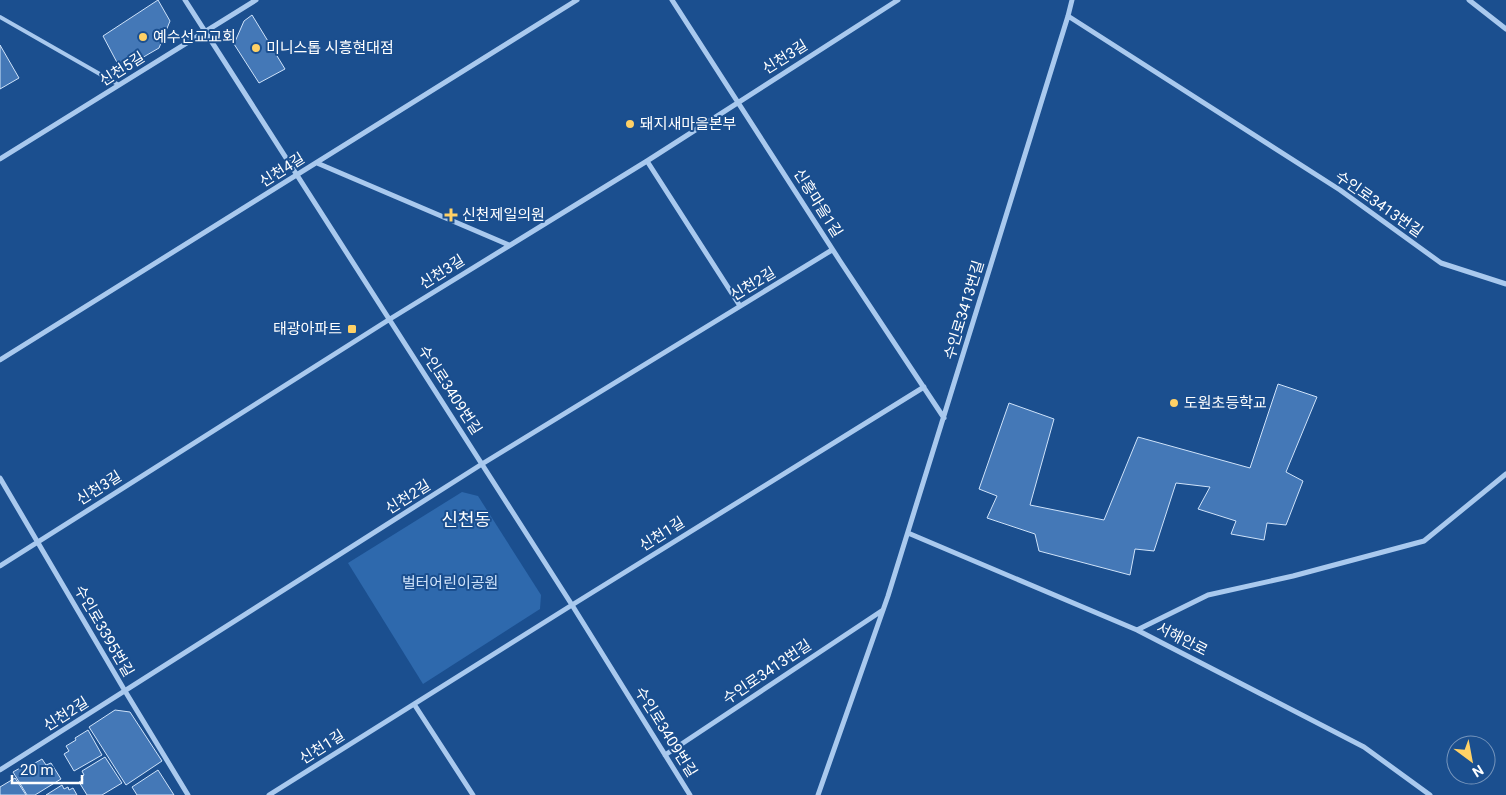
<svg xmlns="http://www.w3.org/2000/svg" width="1506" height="795" viewBox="0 0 1506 795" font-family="Roboto,'Noto Sans KR',sans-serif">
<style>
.green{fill:#2e69ad}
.building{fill:#4478b7;stroke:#cfe3fa}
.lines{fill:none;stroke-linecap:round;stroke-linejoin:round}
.service{stroke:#a9c9ee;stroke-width:4}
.minor{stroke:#a9c9ee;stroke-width:5}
.poi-dot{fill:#ffd166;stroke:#1b4f8f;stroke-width:2}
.labels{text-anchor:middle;stroke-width:4;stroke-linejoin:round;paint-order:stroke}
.poi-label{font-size:15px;fill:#fff;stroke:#1b4f8f;text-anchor:start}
.street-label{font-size:15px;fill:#fff;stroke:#1b4f8f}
.park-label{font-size:15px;fill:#cfe3fa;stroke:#1b4f8f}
.quarter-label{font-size:18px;fill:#fff;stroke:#1b4f8f}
</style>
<rect width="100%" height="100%" fill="#1b4f8f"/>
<path class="green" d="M462 492 478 496 541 595 540 609 423 684 348 563Z"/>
<path class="building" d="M158 0 170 21 159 48 121 70 103 36Z
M252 15 285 69 259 83 234 44 244 21Z
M0 45 19 78 0 89Z
M1278 384 1317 397 1286 472 1303 481 1286 525 1267 523 1264 540 1231 534 1236 521 1198 509 1210 487 1176 483 1154 551 1135 549 1130 575 1039 551 1035 534 987 518 997 496 979 489 1009 403 1054 419 1030 505 1104 520 1138 437 1250 468Z
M115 710 130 712 162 761 126 785 89 727Z
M88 730 102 755 74 771 64 754 69 751 66 746 76 740 75 738Z
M105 757 122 783 102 795H87L79 782 83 780 81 777 84 775 82 771Z
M42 759 46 765 51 763 61 779 35 795H27L13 772 27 764 28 767Z
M158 770 174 795H137L132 787Z
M15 778 26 795H0V787Z
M62 785 64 789 68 787 69 790 73 788 77 795H46Z"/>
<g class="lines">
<path class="service" d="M0 17 119 85"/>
<path class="minor" d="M185 0 572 605 690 795
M672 0 840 261 944 418
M1469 0 1506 29
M1068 16 1340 190 1441 263 1506 284
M0 159 256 0
M647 161 740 306
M317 163 509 245
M0 360 577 0
M0 478 125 691 188 795
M908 533 1137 630 1364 747 1430 795
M0 566 390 319 647 161 898 0
M1137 630 1208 595 1293 576 1424 541 1506 474
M414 704 473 795
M665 755 883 610
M0 770 482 464 832 250
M269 795 572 605 924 387
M818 795 888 596 1068 16 1072 0"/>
</g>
<g class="poi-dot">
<circle cx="143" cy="37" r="5"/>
<circle cx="256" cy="48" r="5"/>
<circle cx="630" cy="124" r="5"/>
<path d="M448.5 207.5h5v5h5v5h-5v5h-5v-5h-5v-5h5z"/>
<rect x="347" y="324" width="10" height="10" rx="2.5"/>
<circle cx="1174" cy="403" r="5"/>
</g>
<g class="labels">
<g class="poi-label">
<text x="153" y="42">예수선교교회</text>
<text x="266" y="53">미니스톱 시흥현대점</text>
<text x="640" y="129">돼지새마을본부</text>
<text x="462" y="220">신천제일의원</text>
<text x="342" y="334" text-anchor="end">태광아파트</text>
<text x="1184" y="408">도원초등학교</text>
</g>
<g class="street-label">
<text transform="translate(785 57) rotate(-32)" y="5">신천3길</text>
<text transform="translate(122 69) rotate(-32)" y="5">신천5길</text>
<text transform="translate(282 170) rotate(-32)" y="5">신천4길</text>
<text transform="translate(818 203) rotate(58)" y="5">신흥마을1길</text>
<text transform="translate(1379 204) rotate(35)" y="5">수인로3413번길</text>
<text transform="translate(442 272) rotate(-32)" y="5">신천3길</text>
<text transform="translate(753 284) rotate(-31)" y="5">신천2길</text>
<text transform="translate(964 310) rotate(-73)" y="5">수인로3413번길</text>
<text transform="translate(450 390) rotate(57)" y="5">수인로3409번길</text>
<text transform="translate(99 488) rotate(-32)" y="5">신천3길</text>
<text transform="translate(408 497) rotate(-32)" y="5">신천2길</text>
<text transform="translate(662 534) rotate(-32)" y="5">신천1길</text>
<text transform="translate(104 631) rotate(60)" y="5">수인로3395번길</text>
<text transform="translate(1182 639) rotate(27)" y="5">서해안로</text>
<text transform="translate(767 672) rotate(-34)" y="5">수인로3413번길</text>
<text transform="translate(66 714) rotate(-32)" y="5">신천2길</text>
<text transform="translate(666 732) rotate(58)" y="5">수인로3409번길</text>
<text transform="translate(322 747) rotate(-32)" y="5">신천1길</text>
</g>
<g class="park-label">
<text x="450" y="588">벌터어린이공원</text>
</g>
<g class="quarter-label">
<text x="466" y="526">신천동</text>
</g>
</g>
<g transform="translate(1471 760) rotate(148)"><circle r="24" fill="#1b4f8f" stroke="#7695bc"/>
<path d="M0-4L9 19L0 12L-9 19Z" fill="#ffd166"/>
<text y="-8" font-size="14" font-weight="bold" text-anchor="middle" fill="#ffffff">N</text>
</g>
<path d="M12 775v8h70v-8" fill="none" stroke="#ffffff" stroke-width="2.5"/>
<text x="20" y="775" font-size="15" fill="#ffffff" stroke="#1b4f8f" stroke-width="4" paint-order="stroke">20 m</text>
</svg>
